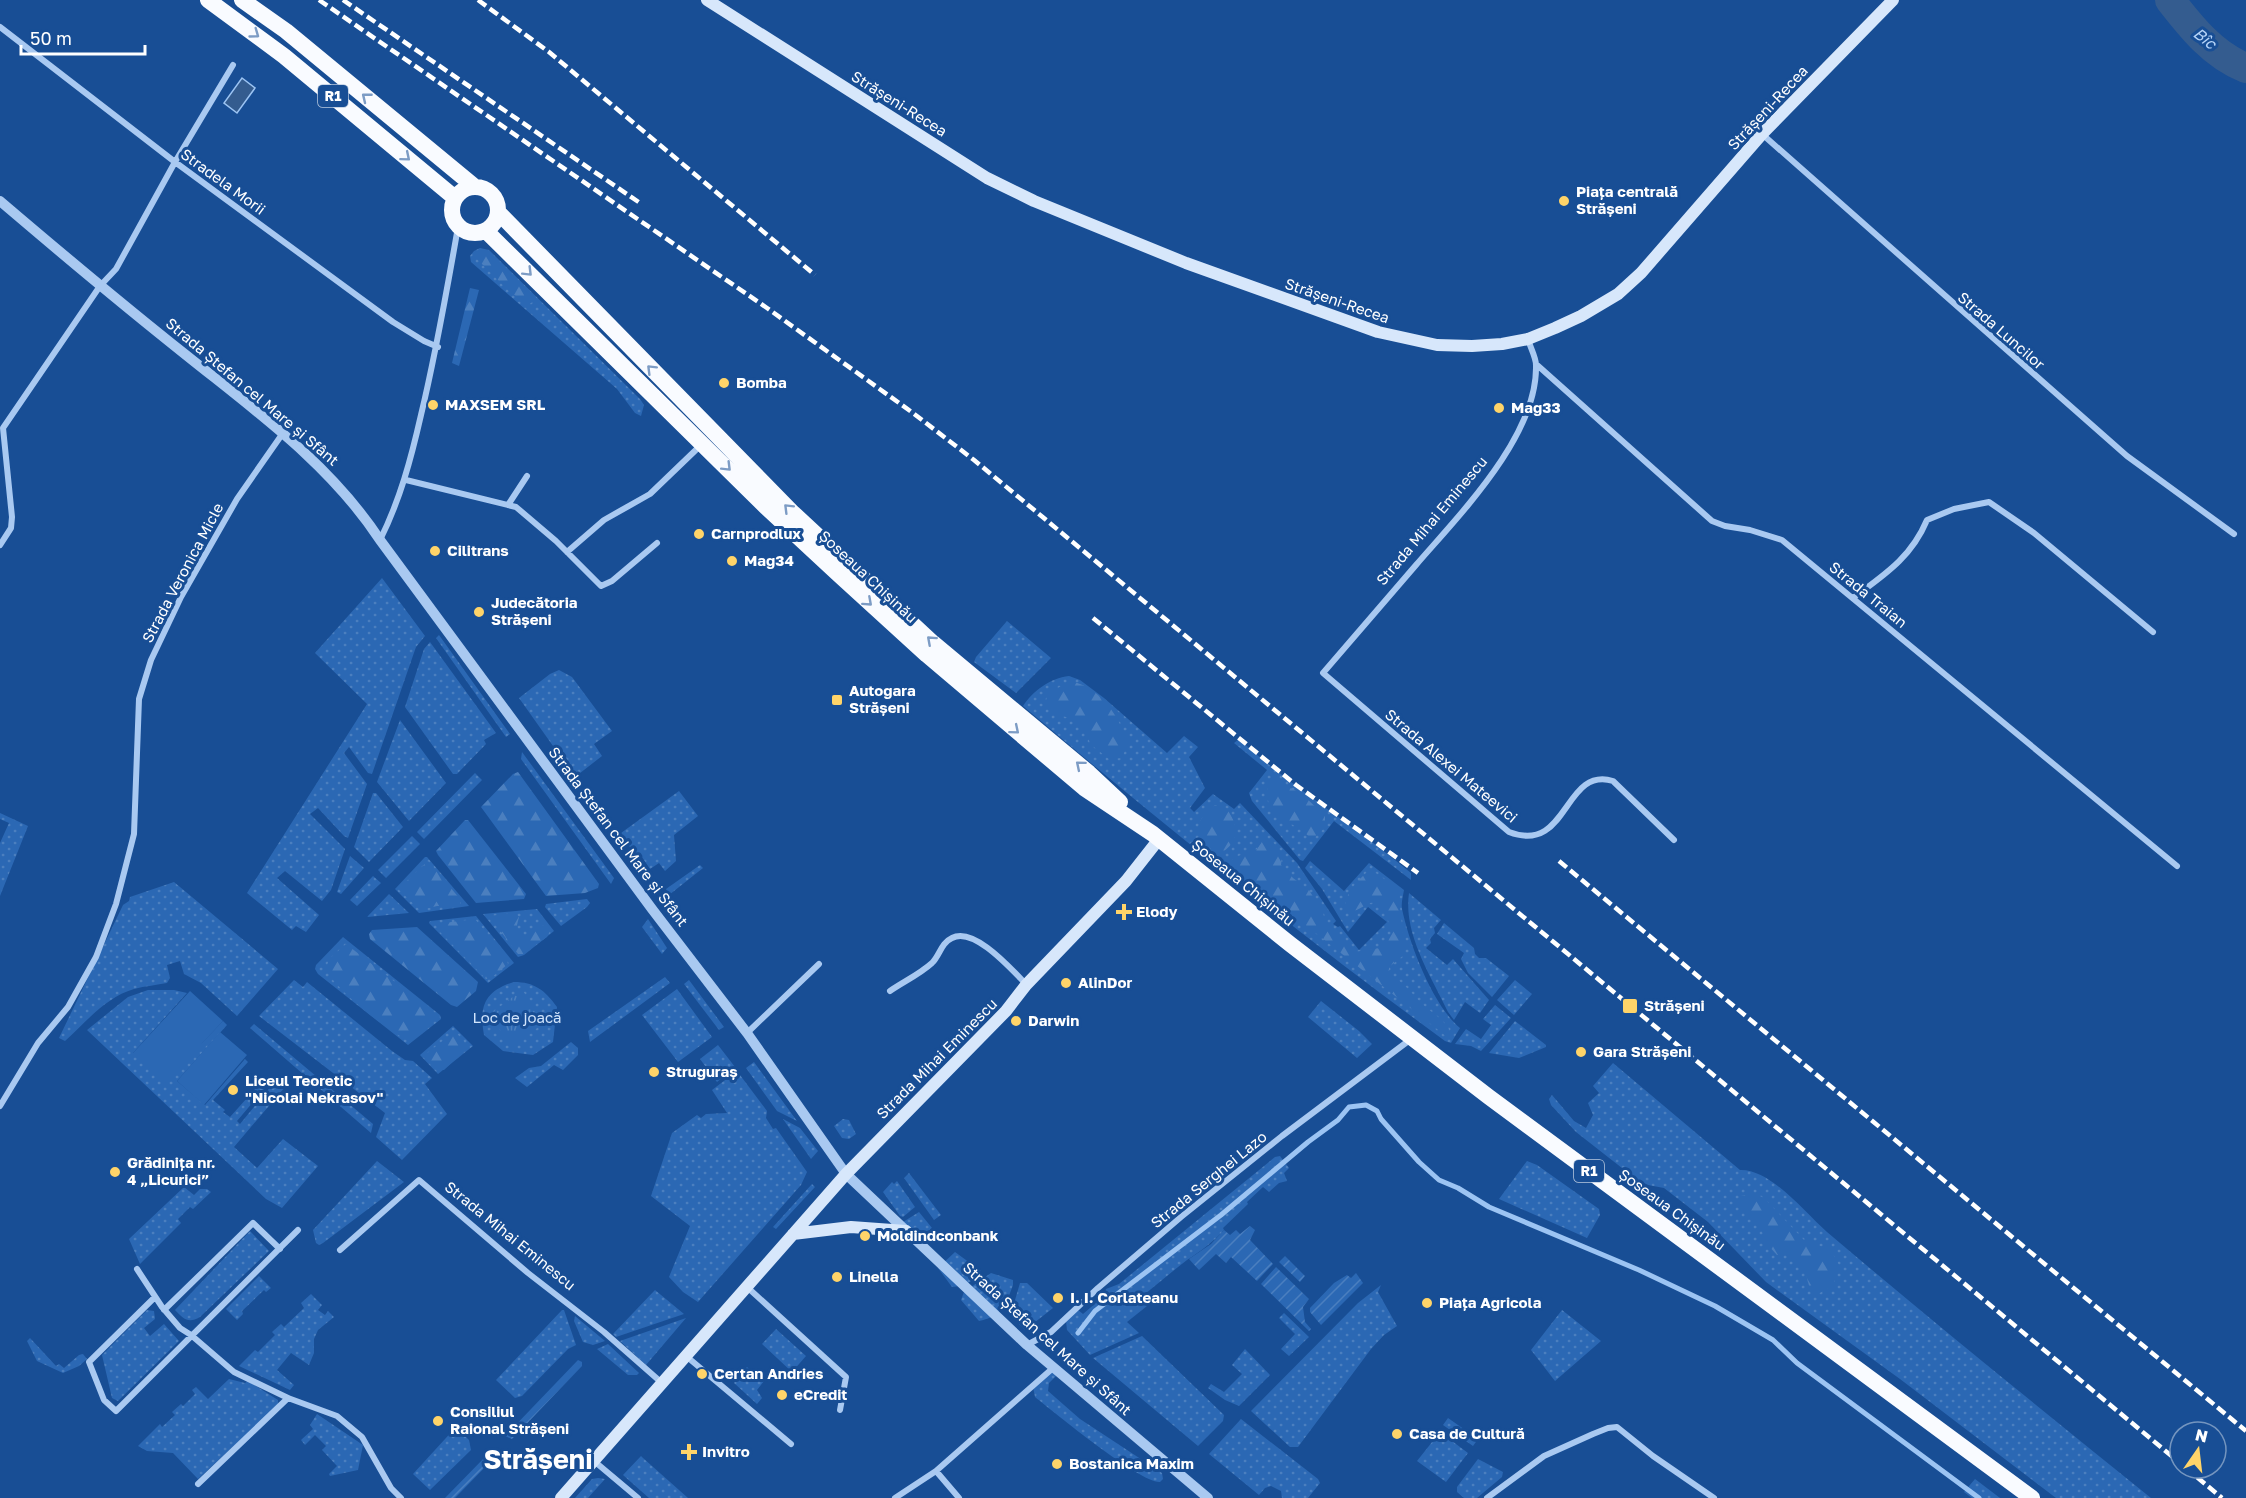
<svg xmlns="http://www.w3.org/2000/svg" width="2246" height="1498" viewBox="0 0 2246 1498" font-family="'Golos Text',sans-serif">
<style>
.grass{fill:url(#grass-dots)}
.forest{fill:url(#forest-firs)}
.park{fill:url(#park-tufts)}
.garden{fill:url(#garden-furrows)}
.pitch{fill:#2b68b4}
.water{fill:#345c8f;stroke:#9cc4f3;stroke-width:1.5}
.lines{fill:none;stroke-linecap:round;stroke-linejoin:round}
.stream{stroke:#9cc4f3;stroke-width:5}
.river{stroke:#345c8f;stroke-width:30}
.minor{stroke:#a9c9f1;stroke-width:6}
.tertiary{stroke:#a9c9f1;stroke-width:10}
.secondary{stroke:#d7e7fb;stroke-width:12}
.trunk{stroke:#f9fbff;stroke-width:16}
.rail{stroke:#fff;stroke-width:4.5;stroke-dasharray:10 4.5;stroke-linecap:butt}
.oneway{stroke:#7d9cc5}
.poi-dot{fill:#ffd469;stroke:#184e95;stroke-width:2}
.labels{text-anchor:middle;stroke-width:6;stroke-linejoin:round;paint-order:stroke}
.shield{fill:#184e95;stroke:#bacadf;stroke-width:1.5}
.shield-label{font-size:14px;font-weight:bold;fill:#fff}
.street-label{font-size:15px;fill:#fff;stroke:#184e95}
.poi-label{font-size:15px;font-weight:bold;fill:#fff;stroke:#184e95;text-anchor:start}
.park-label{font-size:15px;fill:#d0e4fc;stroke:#184e95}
.water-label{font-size:16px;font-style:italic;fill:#b5d3f7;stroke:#184e95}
.town-label{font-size:27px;font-weight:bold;fill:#fff;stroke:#184e95}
</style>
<defs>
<pattern id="grass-dots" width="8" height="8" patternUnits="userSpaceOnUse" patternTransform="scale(1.5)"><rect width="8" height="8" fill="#2b68b4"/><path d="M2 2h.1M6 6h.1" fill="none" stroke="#4b7fbf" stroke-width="1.8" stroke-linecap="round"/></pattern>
<pattern id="forest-firs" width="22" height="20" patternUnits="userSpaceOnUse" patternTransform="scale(1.5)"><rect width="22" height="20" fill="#2b68b4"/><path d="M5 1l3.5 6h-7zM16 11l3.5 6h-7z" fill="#4b7fbf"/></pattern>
<pattern id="park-tufts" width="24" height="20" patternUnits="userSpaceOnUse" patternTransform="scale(1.5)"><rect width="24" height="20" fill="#2b68b4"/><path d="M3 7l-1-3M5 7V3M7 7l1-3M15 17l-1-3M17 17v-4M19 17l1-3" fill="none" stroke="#4b7fbf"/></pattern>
<pattern id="garden-furrows" width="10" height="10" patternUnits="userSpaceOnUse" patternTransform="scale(1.5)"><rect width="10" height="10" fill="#2b68b4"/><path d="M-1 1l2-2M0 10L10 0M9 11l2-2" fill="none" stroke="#4b7fbf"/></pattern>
</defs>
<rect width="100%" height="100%" fill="#184e95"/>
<path class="grass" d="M480 248 489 250 640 399 644 405 641 416 635 413 617 389 471 262 470 256 474 251Z
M382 578 425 636 416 647 372 774 368 773 349 747 344 753 367 784 348 838 344 836 318 808 310 814 345 849 331 890 322 901 285 871 277 878 319 915 306 932 296 926 292 930 247 893 367 704 315 653Z
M1007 621 1051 658 1016 693 974 662 976 657Z
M439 635 510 734 506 737 436 638Z
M430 642 496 733 484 740 486 744 457 774H453L405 707 424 649Z
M559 670 572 677 612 731 594 744 602 756 575 777 519 698 550 674Z
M1069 676 1080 680 1104 698 1167 753 1184 736 1198 747 1189 757 1205 788 1190 808 1194 812 1213 794 1234 809 1240 803 1297 863 1336 921 1333 924 1338 927 1340 926 1359 950 1387 922 1368 907 1348 932 1322 889 1305 868 1310 861 1344 891 1369 863 1404 890C1403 896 1401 903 1402 909 1409 943 1433 1006 1460 1028L1451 1043 1445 1041C1300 935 1160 822 1023 706 1033 691 1050 678 1069 676Z
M400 720 446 783 409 821 377 782Z
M1239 739C1293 788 1355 826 1411 873V880L1334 821 1303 861 1300 860 1252 801 1249 793 1267 770 1234 743Z
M522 752 614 878 611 884 521 759Z
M475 773 482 780 424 839 417 832Z
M679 791 698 816 674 835 676 861 665 871 659 863 650 869 642 857 638 860 621 833Z
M373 793H376L403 827 369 862 354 847Z
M0 813 28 826 0 896V843L9 823 0 819Z
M412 836 420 844 386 878 378 870Z
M350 856 364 868 341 894 337 892Z
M425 857H427L469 906 419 913 395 889Z
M700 865 703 868 669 895 666 889Z
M373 876 381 883 357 906 350 900Z
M174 882 278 969 237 1016 201 983 184 974 180 961 167 965 170 978 167 983C157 985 145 986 134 989 106 997 86 1022 65 1041L59 1038 123 905 129 901 130 897Z
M1409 893 1441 920 1434 928 1435 933 1430 939 1431 943 1426 948 1447 965 1453 959 1489 1000 1480 1013 1465 1002 1454 1020 1448 1012C1431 976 1403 934 1409 893Z
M389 894 409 913 367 917Z
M587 899 590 903 587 907 561 926 545 907 546 904Z
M537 909 554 931 524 955 518 957 483 914Z
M476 916 514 963 488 983 429 923 430 921Z
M648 919 667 948 662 954 642 927Z
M1444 923 1474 948 1475 954 1479 958H1486L1509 976 1492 997 1468 973 1461 959 1464 953 1437 934Z
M343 937 440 1015 441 1019 408 1045 318 974 315 969 316 965Z
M665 977 670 983 590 1042 588 1031Z
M294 980 303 987 307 982 392 1051 405 1060 413 1061 432 1078 425 1084 447 1114 402 1160 376 1137 385 1113 259 1016Z
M689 980 724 1027 719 1030 684 984Z
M1515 980 1532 994 1514 1015 1497 1000Z
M514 982C534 982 545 990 557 1007L553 1042 533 1055 503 1051 484 1035C479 1007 484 991 514 982Z
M677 989 712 1037 678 1062 642 1015Z
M148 990H174L187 993 133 1053 202 1043 223 1021 227 1025 177 1081 205 1105 245 1059 248 1062 213 1100 225 1110 223 1112 230 1117 264 1079 269 1083 237 1121 240 1124 276 1080 285 1087 234 1147 257 1168 283 1139 318 1166 282 1208 266 1199 87 1030 128 997Z
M1321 1001 1359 1031 1372 1044 1357 1058 1308 1017Z
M1495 1005 1511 1018 1481 1051 1471 1046 1455 1044 1466 1029 1481 1039 1491 1025 1483 1019Z
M1515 1021 1546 1045V1047L1519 1058 1489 1053Z
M254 1024 373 1124 371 1133 250 1028Z
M453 1026 473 1046 438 1074 420 1055Z
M571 1042 578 1048V1055L563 1070 554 1065 527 1087 515 1078 529 1068 541 1066Z
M718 1045 735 1067 717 1082 700 1059Z
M754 1062 797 1121 777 1111 746 1068Z
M1613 1063 1740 1170C1771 1169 1804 1212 1827 1232 1933 1322 2042 1410 2151 1498H2056L1900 1379 1766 1282 1708 1222 1664 1188 1648 1185 1636 1179 1576 1132 1551 1105 1549 1099 1552 1095 1574 1121 1586 1128 1593 1115 1588 1103 1599 1093 1593 1086Z
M737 1071 767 1111 766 1118 773 1129 776 1128 807 1172 801 1185 698 1302 683 1292 669 1277 690 1226 651 1196 672 1133 697 1115 701 1118 706 1114 727 1113 712 1090Z
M783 1119 800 1128 818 1151 811 1159Z
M843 1119 849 1120 856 1134 849 1139 842 1138 834 1126Z
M1280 1156 1289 1168 1284 1173 1287 1181 1279 1183 1269 1192 1263 1187 1247 1202 1248 1204 1223 1228 1224 1230C1212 1243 1201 1251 1187 1260 1171 1272 1157 1285 1141 1297L1147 1306 1127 1322 1139 1333 1090 1355 1067 1330 1066 1321 1078 1310 1083 1314 1104 1296 1106 1289 1119 1284 1275 1157Z
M377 1161 404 1182 323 1243 319 1245 316 1243 313 1230Z
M1527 1161 1537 1165 1599 1209 1600 1215 1587 1238 1499 1199Z
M909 1173 941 1215 934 1220 904 1178Z
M897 1181 915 1207 903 1217 900 1216 883 1192 892 1182 894 1184Z
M812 1184 815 1187 776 1229 773 1227Z
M184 1187 194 1195 200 1189H207L211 1192 193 1209 190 1207 178 1219 181 1223 140 1264 129 1239Z
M919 1212 932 1228 918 1240 903 1222Z
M250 1231 269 1251 200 1317C188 1324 184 1319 175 1310Z
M955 1252 981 1271C975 1281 964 1286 952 1287L938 1268Z
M991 1273 1013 1280V1285L1006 1304 1003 1303C1000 1316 991 1318 979 1321L961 1300 964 1292Z
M259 1276 271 1288 266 1292 264 1290 242 1311 243 1314 237 1320 226 1309Z
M1020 1283H1027L1053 1308 1025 1330 1019 1324 1015 1316 1018 1308 1013 1307Z
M1381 1285 1378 1292 1397 1326 1384 1335 1371 1349 1298 1447H1290L1251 1411 1358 1303Z
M655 1290 684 1314 616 1337 613 1334Z
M311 1294 322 1305 318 1310 325 1315 328 1311 334 1317 318 1330 314 1339V1353L309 1365 291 1353 277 1370 294 1385 290 1390 239 1366 255 1350 258 1352 275 1335 272 1332 281 1324 284 1327 304 1308 301 1303Z
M147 1310 154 1311 155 1319 144 1328 150 1336 164 1324 179 1341 118 1401 112 1398 102 1355Z
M562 1310H564L576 1345 568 1349 522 1396 515 1398 496 1380Z
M1562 1310 1601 1341 1555 1381 1531 1350Z
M1284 1313 1309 1337 1289 1356 1281 1349 1295 1334 1279 1318Z
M575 1316 605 1341 593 1345 583 1342 574 1321Z
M686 1318 646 1365 620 1341Z
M776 1329 806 1356 792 1372 762 1344Z
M1142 1336 1224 1415 1223 1421 1198 1446 1093 1358Z
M30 1338 56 1366 59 1364 64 1368 79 1355 83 1354 87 1359 79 1366 63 1373 37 1361 27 1341Z
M608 1344 639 1373 637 1375H628L597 1349Z
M1245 1349 1270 1375 1239 1406 1225 1400 1208 1388 1211 1384 1224 1392 1242 1374 1232 1365Z
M747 1367 764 1381 757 1390 762 1398 757 1404 734 1383Z
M1052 1371 1056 1376 1049 1383 1048 1391 1080 1419 1162 1473 1163 1479 1160 1482C1140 1483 1055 1413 1035 1397L1033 1387Z
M229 1379 245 1383 248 1381 278 1400V1405L198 1479 173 1453 147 1451 138 1446 160 1424 162 1427 175 1415 172 1412 181 1404 183 1406 195 1394 192 1390 196 1387 208 1399Z
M317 1414 363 1445 358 1470 330 1476 329 1474 337 1466 322 1450 326 1446 315 1435 305 1445 301 1440 313 1429 310 1425Z
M1448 1418 1478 1439 1473 1446 1443 1425Z
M1241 1419 1318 1479 1320 1483 1308 1498H1282L1281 1491 1271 1486 1265 1488 1259 1495 1209 1454Z
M456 1427 469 1440 471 1450 430 1490 413 1474Z
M1440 1432 1468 1453 1446 1482 1417 1461Z
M641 1456 643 1458 688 1498H649L623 1475Z
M1478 1459 1503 1472 1502 1477 1477 1498H1464L1457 1492V1487Z
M598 1478 605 1479 588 1498H575L592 1479Z
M1975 1479 2000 1498H1972L1964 1492Z"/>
<path class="forest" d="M486 251 531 292 537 299 528 305 509 291 476 258 478 253Z
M470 288 479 290 459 366 452 363Z
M1071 681C1102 689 1118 715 1128 743L1122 758 1109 759 1090 744 1086 729 1076 719 1061 716 1045 704 1048 693Z
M518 772 599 884 598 888 585 893 546 896 481 807 513 774Z
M1276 780 1302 794 1325 816V827L1312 840C1295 818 1262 822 1268 785Z
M1215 805 1228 809C1240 831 1239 841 1219 855 1196 837 1189 826 1215 805Z
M465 820H468L526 894 524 899 476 903 438 855 436 851Z
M1265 838C1277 843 1283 853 1281 865L1293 878 1309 890 1323 913 1326 923 1354 952 1386 947 1391 933 1385 907 1378 902 1370 903 1349 914C1338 898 1359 880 1370 869L1400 890C1398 912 1405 932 1404 955L1389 967V974C1403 982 1410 991 1421 1003 1431 1012 1441 1017 1449 1029L1447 1037 1227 863 1238 856 1256 850Z
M428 861 460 899V906H437L420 910 398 889Z
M515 913 519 917 517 925 518 934 525 937 540 926 546 925 550 931 547 937 523 954H518L489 916Z
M475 919 506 957 508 964 491 978 486 979 438 930 436 924Z
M417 927 478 982 476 991 457 1007 451 1005 370 939 369 934 372 930Z
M346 944 430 1009 436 1018 430 1026 409 1041C388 1031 335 990 326 969L329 959Z
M455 1031 464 1042 461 1054 444 1070H437L426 1054Z
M1754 1193 1764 1198 1805 1241 1831 1250 1839 1265 1833 1286 1812 1297 1806 1274 1793 1255H1777L1766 1243 1762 1231 1738 1206 1741 1196Z"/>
<path class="park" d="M522 990 546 1021 513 1047 489 1015Z"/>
<path class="garden" d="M1250 1226 1255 1230 1250 1240 1273 1264 1257 1281 1231 1257 1226 1263 1216 1254 1199 1270 1189 1259 1211 1244 1224 1230 1230 1235 1236 1230 1240 1234Z
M1285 1256 1305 1276 1300 1282 1279 1262Z
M1276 1267 1309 1299 1303 1307 1305 1322 1311 1329 1309 1331 1261 1284Z
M1356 1273 1363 1283 1321 1325 1310 1312V1308L1334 1283 1347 1275 1351 1278Z
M578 1360 582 1362V1366L512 1439 505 1436Z
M487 1455 490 1458V1462L455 1498H445Z"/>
<path class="pitch" d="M190 991 223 1021 165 1083 133 1053Z
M220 1032 247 1055 204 1105 177 1081Z"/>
<path class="water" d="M242 78 255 88 237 113 224 103Z"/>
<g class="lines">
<path class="stream" d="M1078 1333 1095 1311 1221 1215 1308 1142 1338 1120 1349 1107 1366 1105 1377 1111 1381 1119 1419 1162 1439 1180 1458 1188 1489 1207 1639 1270 1715 1306 1773 1340 1797 1363 1979 1498"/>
<path class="river" d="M2170 0C2191 27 2213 55 2246 68"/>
<path class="minor" d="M0 27 175 162 393 322 424 341 438 347
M1762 134 2127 456 2234 534
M1528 339C1530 347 1536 357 1536 365 1538 436 1459 515 1416 565 1385 601 1354 637 1323 673L1509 832C1569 855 1563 766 1613 781L1674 840
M1536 364 1712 521 1725 526 1750 530 1782 540 2177 866
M406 480 516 507 556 541 601 586 612 581 657 543
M508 505 527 476
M380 540C400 500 411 459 421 415 436 353 447 290 458 227
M0 545 11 528 12 517 3 428 100 286 116 269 175 162 233 65
M567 552 604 520 650 494 701 445
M1853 598C1884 575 1911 558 1927 520L1954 509 1989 502 2034 533 2153 632
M890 991C903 982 920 974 932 963 940 955 941 943 952 938 974 926 1012 970 1026 984
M747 1033 819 964
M0 1106 38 1043 68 1007 96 957 116 904 134 834 139 699 151 660 181 597 237 499 283 433
M340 1250 419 1180 528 1273 604 1332 662 1383
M137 1269 162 1307 180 1328 191 1335 234 1372 288 1398 337 1416 362 1437 391 1488 401 1498
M747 1287 846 1377 840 1410
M155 1297 89 1362 104 1400 116 1411 298 1230
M164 1310 253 1223 280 1249
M1027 1345 1051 1332 1098 1288 1181 1217 1282 1136 1411 1039
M686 1356 791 1444
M594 1461 638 1498
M936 1471 959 1498
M198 1484 288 1398
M895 1498 936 1471 1053 1368
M1487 1498 1544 1456 1593 1434 1608 1428 1617 1427 1653 1456 1714 1498"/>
<path class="tertiary" d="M0 201C61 253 123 305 186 355 257 412 330 464 380 540L652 909 747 1033 846 1174 1027 1345 1208 1498"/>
<path class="secondary" d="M707 0 987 178 1034 201 1186 263 1378 332 1437 345 1472 346 1502 344 1528 339 1555 328 1581 316 1618 294 1641 273 1762 134 1893 0
M793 1234 851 1227 906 1231
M561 1498 846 1174 1006 1011 1026 985 1126 881 1159 839"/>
<path class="trunk" d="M208 0 284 56 455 198
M242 0 286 31 475 187
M452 210a23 23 0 1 1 46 0a23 23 0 1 1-46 0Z
M498 212 792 512 933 643 1089 773 1120 802
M486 231 767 508 838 574 927 655 1084 788 1153 834 1290 944 1489 1097 2032 1498"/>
<path class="rail" d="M319 0 767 308 913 413 974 460 2180 1463
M343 0 640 203
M478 0 549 52 815 275
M1093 618 1296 785 1418 873
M1559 861 2246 1431
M2186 1468 2222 1498"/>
</g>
<defs><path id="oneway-chevron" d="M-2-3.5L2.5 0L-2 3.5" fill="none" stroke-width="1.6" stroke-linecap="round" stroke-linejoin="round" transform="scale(1.5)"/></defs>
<g class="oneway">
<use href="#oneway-chevron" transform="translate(255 34) rotate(36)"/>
<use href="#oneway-chevron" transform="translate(366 97) rotate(-141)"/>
<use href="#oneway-chevron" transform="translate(406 157) rotate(40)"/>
<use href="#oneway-chevron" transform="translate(528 272) rotate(45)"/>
<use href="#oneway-chevron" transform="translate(651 369) rotate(-135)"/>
<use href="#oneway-chevron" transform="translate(727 467) rotate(45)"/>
<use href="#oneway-chevron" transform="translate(788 508) rotate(-135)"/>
<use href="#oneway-chevron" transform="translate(868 602) rotate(42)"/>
<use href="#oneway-chevron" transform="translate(931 640) rotate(-138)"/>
<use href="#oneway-chevron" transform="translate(1015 730) rotate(40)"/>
<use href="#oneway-chevron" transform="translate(1080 765) rotate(-140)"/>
</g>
<g class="poi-dot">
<circle cx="1564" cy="201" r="6"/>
<circle cx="724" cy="383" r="6"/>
<circle cx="433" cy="405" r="6"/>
<circle cx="1499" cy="408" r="6"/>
<circle cx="699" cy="534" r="6"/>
<circle cx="435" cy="551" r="6"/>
<circle cx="732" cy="561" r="6"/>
<circle cx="479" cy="612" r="6"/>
<rect x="831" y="694" width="12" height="12" rx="3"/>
<path d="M1121 903h6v6h6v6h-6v6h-6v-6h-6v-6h6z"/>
<circle cx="1066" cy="983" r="6"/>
<rect x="1622" y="998" width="16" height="16" rx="3"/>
<circle cx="1016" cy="1021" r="6"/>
<circle cx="1581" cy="1052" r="6"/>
<circle cx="654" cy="1072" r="6"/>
<circle cx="233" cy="1090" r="6"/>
<circle cx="115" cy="1172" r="6"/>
<circle cx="865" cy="1236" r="6"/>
<circle cx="837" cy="1277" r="6"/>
<circle cx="1058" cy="1298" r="6"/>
<circle cx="1427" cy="1303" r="6"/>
<circle cx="702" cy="1374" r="6"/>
<circle cx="782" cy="1395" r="6"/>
<circle cx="438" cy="1421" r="6"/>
<circle cx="1397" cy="1434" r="6"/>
<path d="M686 1443h6v6h6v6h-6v6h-6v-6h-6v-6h6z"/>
<circle cx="1057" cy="1464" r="6"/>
</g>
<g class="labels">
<g class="shield">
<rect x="318" y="85" width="30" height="22" rx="4.5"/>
<rect x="1574" y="1160" width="30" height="22" rx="4.5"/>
</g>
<g class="shield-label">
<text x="333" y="101">R1</text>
<text x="1589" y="1176">R1</text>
</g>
<g class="street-label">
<text transform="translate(899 104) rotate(32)" y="5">Strășeni-Recea</text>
<text transform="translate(1768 108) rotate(-47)" y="5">Strășeni-Recea</text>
<text transform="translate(223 182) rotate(36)" y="5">Stradela Morii</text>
<text transform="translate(1337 301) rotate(19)" y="5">Strășeni-Recea</text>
<text transform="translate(2001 331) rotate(41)" y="5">Strada Luncilor</text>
<text transform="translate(252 392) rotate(40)" y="5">Strada Ștefan cel Mare și Sfânt</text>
<text transform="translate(1432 521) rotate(-50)" y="5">Strada Mihai Eminescu</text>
<text transform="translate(183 573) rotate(-62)" y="5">Strada Veronica Micle</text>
<text transform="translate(868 577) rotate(43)" y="5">Șoseaua Chișinău</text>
<text transform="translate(1868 595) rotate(39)" y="5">Strada Traian</text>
<text transform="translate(1451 766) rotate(40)" y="5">Strada Alexei Mateevici</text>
<text transform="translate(618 837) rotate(53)" y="5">Strada Ștefan cel Mare și Sfânt</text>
<text transform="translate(1243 883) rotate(39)" y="5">Șoseaua Chișinău</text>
<text transform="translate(937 1059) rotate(-45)" y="5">Strada Mihai Eminescu</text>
<text transform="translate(1209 1180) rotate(-39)" y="5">Strada Serghei Lazo</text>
<text transform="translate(1672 1210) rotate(36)" y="5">Șoseaua Chișinău</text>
<text transform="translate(510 1236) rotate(39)" y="5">Strada Mihai Eminescu</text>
<text transform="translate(1047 1339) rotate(42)" y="5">Strada Ștefan cel Mare și Sfânt</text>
</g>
<g class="poi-label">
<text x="1576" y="197">Piața centrală<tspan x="1576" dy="17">Strășeni</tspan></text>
<text x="736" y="388">Bomba</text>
<text x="445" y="410">MAXSEM SRL</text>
<text x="1511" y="413">Mag33</text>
<text x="711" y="539">Carnprodlux</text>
<text x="447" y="556">Cilitrans</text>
<text x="744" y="566">Mag34</text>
<text x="491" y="608">Judecătoria<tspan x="491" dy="17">Strășeni</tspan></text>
<text x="849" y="696">Autogara<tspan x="849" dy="17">Strășeni</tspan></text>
<text x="1136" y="917">Elody</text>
<text x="1078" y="988">AlinDor</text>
<text x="1644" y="1011">Strășeni</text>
<text x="1028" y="1026">Darwin</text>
<text x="1593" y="1057">Gara Strășeni</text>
<text x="666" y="1077">Struguraș</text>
<text x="245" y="1086">Liceul Teoretic<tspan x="245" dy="17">"Nicolai Nekrasov"</tspan></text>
<text x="127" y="1168">Grădinița nr.<tspan x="127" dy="17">4 „Licurici”</tspan></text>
<text x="877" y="1241">Moldindconbank</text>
<text x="849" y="1282">Linella</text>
<text x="1070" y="1303">I. I. Corlateanu</text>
<text x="1439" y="1308">Piața Agricola</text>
<text x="714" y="1379">Certan Andries</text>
<text x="794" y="1400">eCredit</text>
<text x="450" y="1417">Consiliul<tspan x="450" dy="17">Raional Strășeni</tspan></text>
<text x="1409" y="1439">Casa de Cultură</text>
<text x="702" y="1457">Invitro</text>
<text x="1069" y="1469">Bostanica Maxim</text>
</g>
<g class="park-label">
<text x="517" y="1023">Loc de joacă</text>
</g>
<g class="water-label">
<text transform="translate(2205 38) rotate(38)" y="6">Bîc</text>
</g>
<g class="town-label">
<text x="538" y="1469">Strășeni</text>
</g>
</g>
<g transform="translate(2198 1450) rotate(14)"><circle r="28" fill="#184e95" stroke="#7495bf" stroke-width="1.5"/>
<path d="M0-4.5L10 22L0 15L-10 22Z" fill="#ffd469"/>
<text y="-9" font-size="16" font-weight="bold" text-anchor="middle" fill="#ffffff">N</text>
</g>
<path d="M21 45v9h124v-9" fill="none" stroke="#ffffff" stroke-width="3"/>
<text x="30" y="45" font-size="18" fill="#ffffff" stroke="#184e95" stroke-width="4.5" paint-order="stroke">50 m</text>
</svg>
